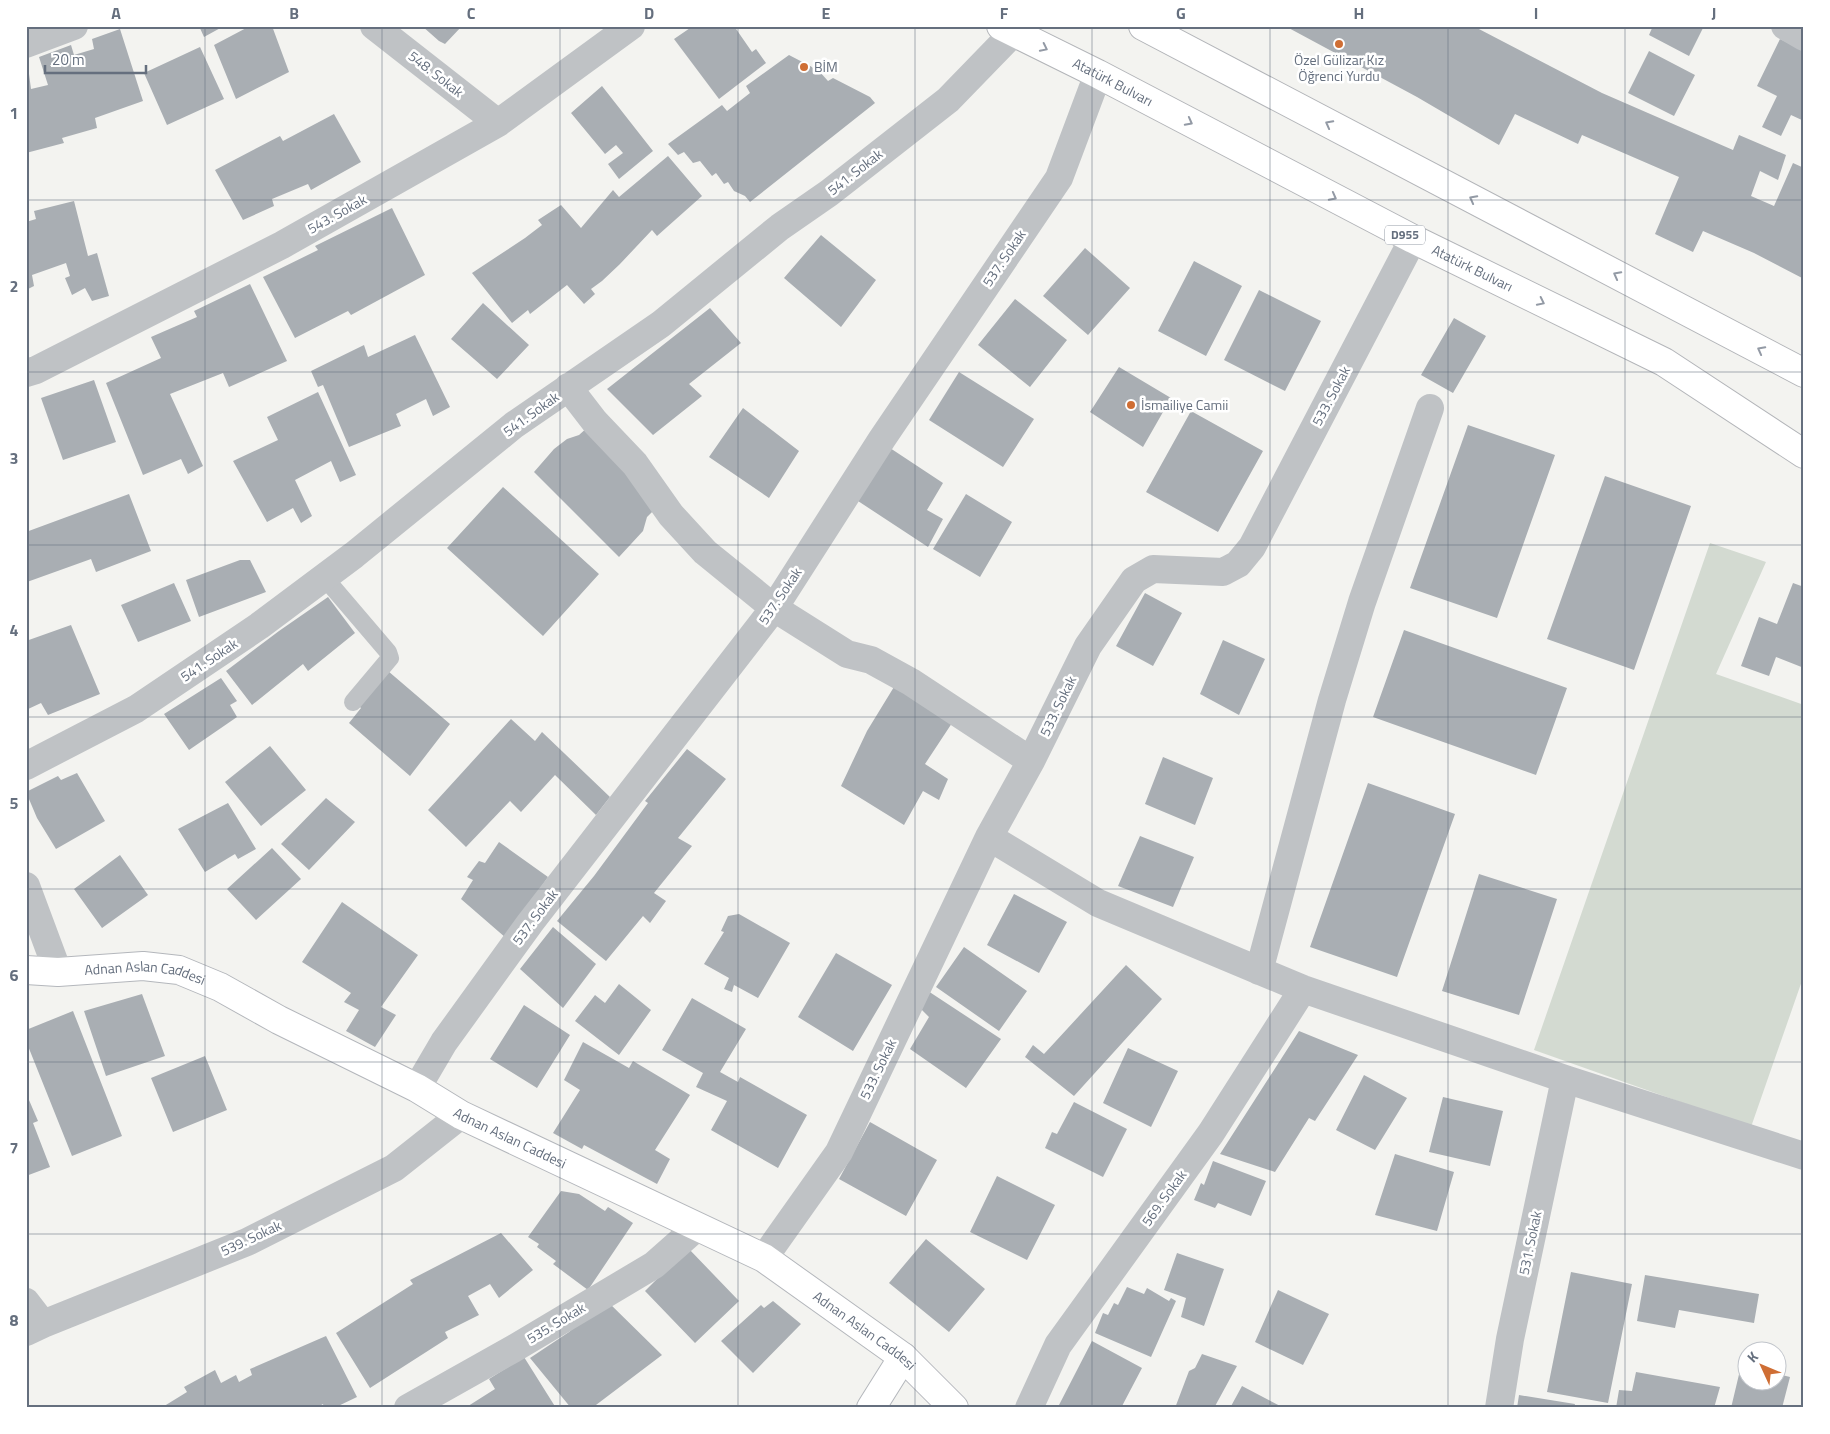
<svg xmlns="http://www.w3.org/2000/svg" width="1830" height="1434" viewBox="0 0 1830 1434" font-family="'Titillium Web',sans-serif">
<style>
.green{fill:#d3dad1}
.building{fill:#a9aeb3}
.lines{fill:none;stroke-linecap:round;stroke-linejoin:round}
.secondary-casing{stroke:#b4b7bc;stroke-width:30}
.primary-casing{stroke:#b3b5b9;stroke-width:30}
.lane{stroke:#bfc2c5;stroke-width:18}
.street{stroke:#bfc2c5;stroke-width:28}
.secondary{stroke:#fff;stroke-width:28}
.primary{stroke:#fff;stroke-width:28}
.oneway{stroke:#939aa5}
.grid{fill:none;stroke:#656f7e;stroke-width:1;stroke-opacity:0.55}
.poi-dot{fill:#cf6e34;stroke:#fff;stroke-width:2}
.labels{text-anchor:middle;stroke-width:5;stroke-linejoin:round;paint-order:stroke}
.shield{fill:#fff;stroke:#939aa5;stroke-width:1}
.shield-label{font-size:12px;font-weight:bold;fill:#656f7e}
.poi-label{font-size:14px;fill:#656f7e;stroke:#fff;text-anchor:start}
.street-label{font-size:14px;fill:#656f7e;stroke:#fff}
.neatline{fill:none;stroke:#656f7e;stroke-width:2}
.grid-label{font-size:16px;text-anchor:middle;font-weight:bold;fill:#656f7e}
</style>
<rect width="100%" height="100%" fill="#f3f3f0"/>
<path class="green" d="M1710 543 1766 562 1716 674 1804 705V975L1751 1127 1534 1050Z"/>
<path class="building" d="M199 26H224L204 37Z
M250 26H272L289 72 236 99 214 45Z
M422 26H462L445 44 439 41Z
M693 26H734L752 52 756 49 766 63 719 99 674 39Z
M1285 26H1478L1477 28 1602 93 1733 150 1739 135 1786 155 1778 180 1760 171 1751 196 1774 206 1793 163 1804 168V279L1754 253 1703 231 1693 252 1655 234 1679 177 1582 135 1578 144 1515 114 1499 145 1417 97Z
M1653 26H1704L1689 56 1649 35Z
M120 29 143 101 95 118 97 128 62 138 64 143 26 153V75L29 74 31 89 48 85 39 57 71 45 74 55 94 49 92 39Z
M1780 39 1804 50V121L1791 115 1781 136 1762 127 1777 96 1757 86Z
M200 47 224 99 167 125 144 73Z
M1649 51 1695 75 1674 116 1628 93Z
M789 55 812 67 817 73 819 71 828 81 833 78 870 97 875 103 750 202 745 196 734 191 728 182 724 184 716 173 712 176 700 161 693 163 684 152 678 155 668 144 722 105 727 111 750 93 746 86Z
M602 86 653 151 619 179 608 164 623 153 616 145 605 154 571 113Z
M334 114 361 162 311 190 308 184 272 199 274 206 243 220 215 170 280 136 283 141Z
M668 156 702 196 657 236 652 230 620 264 602 281 591 289 595 294 584 304 567 285 530 314 528 310 512 323 472 273 525 238 542 225 538 220 561 205 581 228 613 190 619 197Z
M74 201 88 256 97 253 109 296 92 301 85 288 72 295 65 278 70 276 66 263 32 275 34 286 26 290V222L36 219 34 211Z
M392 208 425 275 351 315 348 311 295 338 263 277 318 250 315 246Z
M821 235 876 280 841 327 784 278Z
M1085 248 1130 288 1088 335 1043 296Z
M1194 261 1242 286 1206 356 1158 331Z
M250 284 287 361 229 387 223 373 170 394 203 466 188 474 181 459 143 475 106 383 161 358 151 337 197 317 194 311Z
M1259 290 1321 321 1285 391 1224 360Z
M1015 299 1067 340 1030 387 978 345Z
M483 303 529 345 497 379 451 339Z
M710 308 741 343 689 384 702 396 653 435 607 389Z
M1454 318 1486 336 1453 393 1421 375Z
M415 335 450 407 433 416 426 399 396 414 401 426 349 447 323 385 318 387 311 371 364 345 368 357Z
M1119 367 1171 398 1143 447 1090 412Z
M959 372 1034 419 1003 467 929 420Z
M94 380 116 442 63 460 41 398Z
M318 392 356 475 340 482 331 461 295 480 312 516 301 523 293 508 267 522 233 461 278 440 267 417Z
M743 408 799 451 769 498 709 457Z
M1191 411 1263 451 1218 532 1146 492Z
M1468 425 1555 455 1497 618 1410 588Z
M589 426 657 507 647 517 643 531 619 557 534 472 554 449 567 439 579 435Z
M890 448 943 483 927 510 943 519 928 547 858 501Z
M1605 476 1691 506 1634 670 1547 639Z
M503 487 599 574 543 636 447 548Z
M129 494 151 551 96 572 91 559 27 582 26 532Z
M966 494 1012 522 980 577 933 549Z
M240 560H250L266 592 199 617 186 580Z
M174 583 191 621 138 642 121 605Z
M1793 583 1804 587V668L1776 657 1769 676 1741 666 1759 617 1777 624Z
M1145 593 1182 613 1153 666 1116 646Z
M328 597 355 633 308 671 303 664 252 705 226 671 279 631Z
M71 625 100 694 48 715 41 703 26 710V641Z
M1404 630 1567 688 1536 775 1373 717Z
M1223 640 1265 659 1239 715 1200 694Z
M388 671 450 724 410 776 349 723 361 708 358 705Z
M221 678 237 701 230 705 237 717 189 750 164 714Z
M897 682 956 717 925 764 948 779 939 800 923 791 904 825 841 786 867 731Z
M511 719 535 741 542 732 610 797 596 815 555 775 521 812 510 801 466 847 428 810Z
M270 746 306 790 261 826 225 782Z
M687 749 726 779 678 838 692 846 654 893 666 901 650 923 643 916 606 961 557 921 594 876 648 803 645 801Z
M1163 757 1213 778 1195 825 1145 804Z
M77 773 105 821 56 849 37 818 26 792 58 776 61 780Z
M1368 783 1455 814 1397 977 1310 947Z
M326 798 355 822 309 870 281 844Z
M228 803 256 849 238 859 235 854 205 872 178 829Z
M1140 836 1194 857 1173 907 1118 886Z
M499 842 548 877 506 938 461 899 473 880 467 877 479 861 485 863Z
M272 848 301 879 256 920 227 889Z
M120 855 148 895 102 928 74 889Z
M1479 874 1557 899 1519 1015 1442 991Z
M1014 894 1067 922 1039 973 987 945Z
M342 902 418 955 381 1007 396 1015 375 1047 346 1031 359 1010 344 1002 351 993 302 962Z
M739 914 790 943 758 998 734 985 732 992 724 989 729 978 704 964 724 932 721 931 728 916Z
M553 927 596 964 563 1008 520 969Z
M964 947 1027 991 999 1031 936 987Z
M836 953 892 985 853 1051 798 1017Z
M1126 965 1162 999 1074 1096 1025 1057 1033 1045 1044 1054Z
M619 984 651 1010 619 1055 575 1021 595 995 605 1003Z
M928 991 1001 1039 966 1088 910 1049 929 1017 919 1007Z
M142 994 165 1056 106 1076 84 1011Z
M692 998 746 1029 720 1072 738 1082 740 1077 807 1115 778 1168 711 1130 727 1101 696 1087 703 1073 662 1050Z
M524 1005 570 1035 537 1088 490 1059Z
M73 1011 122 1136 72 1156 26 1041V1030Z
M1299 1031 1358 1055 1315 1121 1309 1118 1275 1172 1220 1154Z
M583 1042 629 1068 633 1061 690 1095 655 1150 670 1159 657 1184 584 1145 582 1149 553 1133 580 1090 564 1080Z
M1128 1048 1178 1071 1151 1127 1103 1103Z
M205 1056 227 1110 173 1132 151 1078Z
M1364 1075 1407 1098 1375 1150 1336 1130Z
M26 1093 38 1121 33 1123 50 1167 26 1176Z
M1443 1097 1503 1111 1490 1166 1429 1152Z
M1074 1102 1127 1129 1103 1177 1045 1148 1052 1132 1057 1134Z
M870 1122 937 1160 906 1216 839 1179Z
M1395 1154 1454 1172 1437 1231 1375 1215Z
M1213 1161 1266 1181 1251 1216 1218 1203 1215 1208 1194 1200 1201 1183 1204 1185Z
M997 1176 1055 1205 1027 1260 970 1232Z
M561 1191 579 1194 605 1211 608 1207 633 1223 588 1290 553 1264 556 1261 537 1247 539 1244 528 1237Z
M501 1233 533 1270 499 1298 490 1284 468 1296 479 1315 445 1332 448 1338 370 1388 336 1333 413 1284 410 1280Z
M926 1239 985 1289 949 1332 889 1283Z
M688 1248 739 1301 695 1343 645 1291Z
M1177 1253 1224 1269 1204 1326 1181 1317 1186 1298 1164 1290Z
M1571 1272 1632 1284 1608 1403 1547 1392Z
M1645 1275 1759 1294 1754 1323 1679 1310 1675 1328 1637 1321Z
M1127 1287 1144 1294 1147 1288 1169 1301 1171 1298 1176 1301 1151 1357 1095 1333 1103 1313 1108 1315 1114 1303 1118 1305Z
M1278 1290 1329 1314 1303 1365 1255 1342Z
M606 1300 662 1355 592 1408H571L530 1358 569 1332Z
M773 1301 801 1324 753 1373 721 1341 761 1305 764 1308Z
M326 1336 357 1397 334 1408H324L323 1404 316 1408H161L187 1392 184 1387 215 1370 221 1383 236 1375 239 1382 252 1375 250 1369Z
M1092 1341 1142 1368 1121 1408H1065L1059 1405Z
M1202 1354 1237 1366 1214 1408H1175L1189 1371 1195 1368Z
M524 1357 556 1408H465L495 1389 489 1379Z
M1741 1366 1748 1367V1382H1778V1374L1790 1377 1782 1408H1731Z
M1636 1372 1720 1387 1714 1408H1616L1619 1390 1632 1391Z
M1242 1386 1284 1408H1230Z
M1519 1395 1575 1404 1574 1408H1517Z"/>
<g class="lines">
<g class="secondary-casing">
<g id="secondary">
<path id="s1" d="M26 970 58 972 143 966 179 970 220 987 279 1020 417 1088 461 1115 764 1258 903 1357 954 1408"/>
<path d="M871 1408 903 1357"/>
</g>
</g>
<g class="primary-casing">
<g id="primary">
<path id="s2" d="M1001 26 1098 74 1413 239 1664 362 1804 454"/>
<path d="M1143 26 1804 373"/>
</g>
</g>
<path class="lane" d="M324 577 388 652 390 658 353 702"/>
<path class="street" d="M374 26 498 123
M1785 26 1804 37
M26 44 74 26
M26 373 36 370 282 245 498 123 631 26
M568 387 595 422 635 464 671 515 705 552 774 608 847 654 871 660 911 682 1031 761
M26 766 136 709 259 626 354 555 514 425 661 324 780 227 829 193 948 100 1013 33
M989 837 1098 903 1303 989 1565 1079 1804 1156
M26 886 58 972
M1259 971 1332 700 1362 602 1430 408
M417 1088 444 1042 530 923 774 608 882 439 1059 178 1098 74
M764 1258 839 1152 989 837 1031 761 1088 646 1134 580 1153 569 1223 572 1238 564 1252 547 1413 239
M26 1302 43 1324
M26 1332 43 1324 247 1242 394 1168 461 1115
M408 1408 513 1349 654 1265 697 1227
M1029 1408 1058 1345 1211 1133 1303 989
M1499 1408 1510 1339 1565 1079"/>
<use href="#secondary" class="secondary"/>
<use href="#primary" class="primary"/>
</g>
<defs><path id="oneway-chevron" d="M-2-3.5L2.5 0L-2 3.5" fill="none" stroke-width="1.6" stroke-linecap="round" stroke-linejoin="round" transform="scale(1.25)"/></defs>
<g class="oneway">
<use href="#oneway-chevron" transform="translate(1044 48) rotate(26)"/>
<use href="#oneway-chevron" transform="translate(1189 122) rotate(28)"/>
<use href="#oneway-chevron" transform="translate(1329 124) rotate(-152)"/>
<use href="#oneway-chevron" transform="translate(1333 197) rotate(28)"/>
<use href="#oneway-chevron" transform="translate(1473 199) rotate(-152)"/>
<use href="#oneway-chevron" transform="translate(1617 275) rotate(-152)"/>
<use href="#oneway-chevron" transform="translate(1541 302) rotate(26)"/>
<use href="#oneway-chevron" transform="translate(1761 350) rotate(-152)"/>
</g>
<path class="grid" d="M205 26V1408M382 26V1408M560 26V1408M738 26V1408M915 26V1408M1092 26V1408M1270 26V1408M1448 26V1408M1625 26V1408M26 200H1804M26 372H1804M26 545H1804M26 717H1804M26 889H1804M26 1062H1804M26 1234H1804"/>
<g class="poi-dot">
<circle cx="1339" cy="44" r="5"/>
<circle cx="804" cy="67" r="5"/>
<circle cx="1131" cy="405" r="5"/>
</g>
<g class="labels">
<rect class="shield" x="1385" y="225.5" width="40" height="19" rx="4"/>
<g class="shield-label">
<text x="1405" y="239">D955</text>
</g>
<g class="poi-label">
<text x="1339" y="65" text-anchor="middle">Özel Gülizar Kız<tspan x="1339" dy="16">Öğrenci Yurdu</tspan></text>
<text x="814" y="72">BİM</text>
<text x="1141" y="410">İsmailiye Camii</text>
</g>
<g class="street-label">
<text transform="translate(436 74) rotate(38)" y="5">548. Sokak</text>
<text dy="5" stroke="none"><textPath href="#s2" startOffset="125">Atatürk Bulvarı</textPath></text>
<text transform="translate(855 172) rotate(-38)" y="5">541. Sokak</text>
<text transform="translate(337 214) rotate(-29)" y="5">543. Sokak</text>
<text transform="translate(1004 258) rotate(-56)" y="5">537. Sokak</text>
<text dy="5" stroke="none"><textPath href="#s2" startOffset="530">Atatürk Bulvarı</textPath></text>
<text transform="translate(1331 396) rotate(-62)" y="5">533. Sokak</text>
<text transform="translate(531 414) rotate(-36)" y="5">541. Sokak</text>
<text transform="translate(780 596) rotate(-56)" y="5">537. Sokak</text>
<text transform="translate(209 660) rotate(-34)" y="5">541. Sokak</text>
<text transform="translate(1058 706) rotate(-64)" y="5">533. Sokak</text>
<text transform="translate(535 917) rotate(-53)" y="5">537. Sokak</text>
<text dy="5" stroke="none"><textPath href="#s1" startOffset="120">Adnan Aslan Caddesi</textPath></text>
<text transform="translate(878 1069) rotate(-64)" y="5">533. Sokak</text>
<text dy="5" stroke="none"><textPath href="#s1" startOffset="525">Adnan Aslan Caddesi</textPath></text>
<text transform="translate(1164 1198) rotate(-54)" y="5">569. Sokak</text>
<text transform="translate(251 1238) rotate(-25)" y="5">539. Sokak</text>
<text transform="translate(1530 1243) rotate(-78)" y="5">531. Sokak</text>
<text transform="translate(556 1323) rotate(-31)" y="5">535. Sokak</text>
<text dy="5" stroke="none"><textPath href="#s1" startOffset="930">Adnan Aslan Caddesi</textPath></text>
</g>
</g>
<rect width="1830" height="1434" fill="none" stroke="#ffffff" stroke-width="55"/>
<g transform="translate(1762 1366) rotate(314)"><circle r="24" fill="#ffffff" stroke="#c1c5cb"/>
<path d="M0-4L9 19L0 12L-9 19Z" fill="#cf6e34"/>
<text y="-8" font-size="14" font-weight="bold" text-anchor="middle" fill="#656f7e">K</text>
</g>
<path d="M45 65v8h101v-8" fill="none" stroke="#656f7e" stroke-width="2.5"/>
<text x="52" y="65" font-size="15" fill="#656f7e" stroke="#ffffff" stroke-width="4" paint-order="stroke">20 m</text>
<rect x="28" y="28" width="1774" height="1378" class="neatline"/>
<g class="grid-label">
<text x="116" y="19">A</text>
<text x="294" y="19">B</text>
<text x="471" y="19">C</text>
<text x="649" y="19">D</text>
<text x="826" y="19">E</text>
<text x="1004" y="19">F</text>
<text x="1181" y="19">G</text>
<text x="1359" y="19">H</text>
<text x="1536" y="19">I</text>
<text x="1714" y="19">J</text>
<text x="14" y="119">1</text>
<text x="14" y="292">2</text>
<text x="14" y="464">3</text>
<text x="14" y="636">4</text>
<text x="14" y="809">5</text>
<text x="14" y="981">6</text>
<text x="14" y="1154">7</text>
<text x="14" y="1326">8</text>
</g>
</svg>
